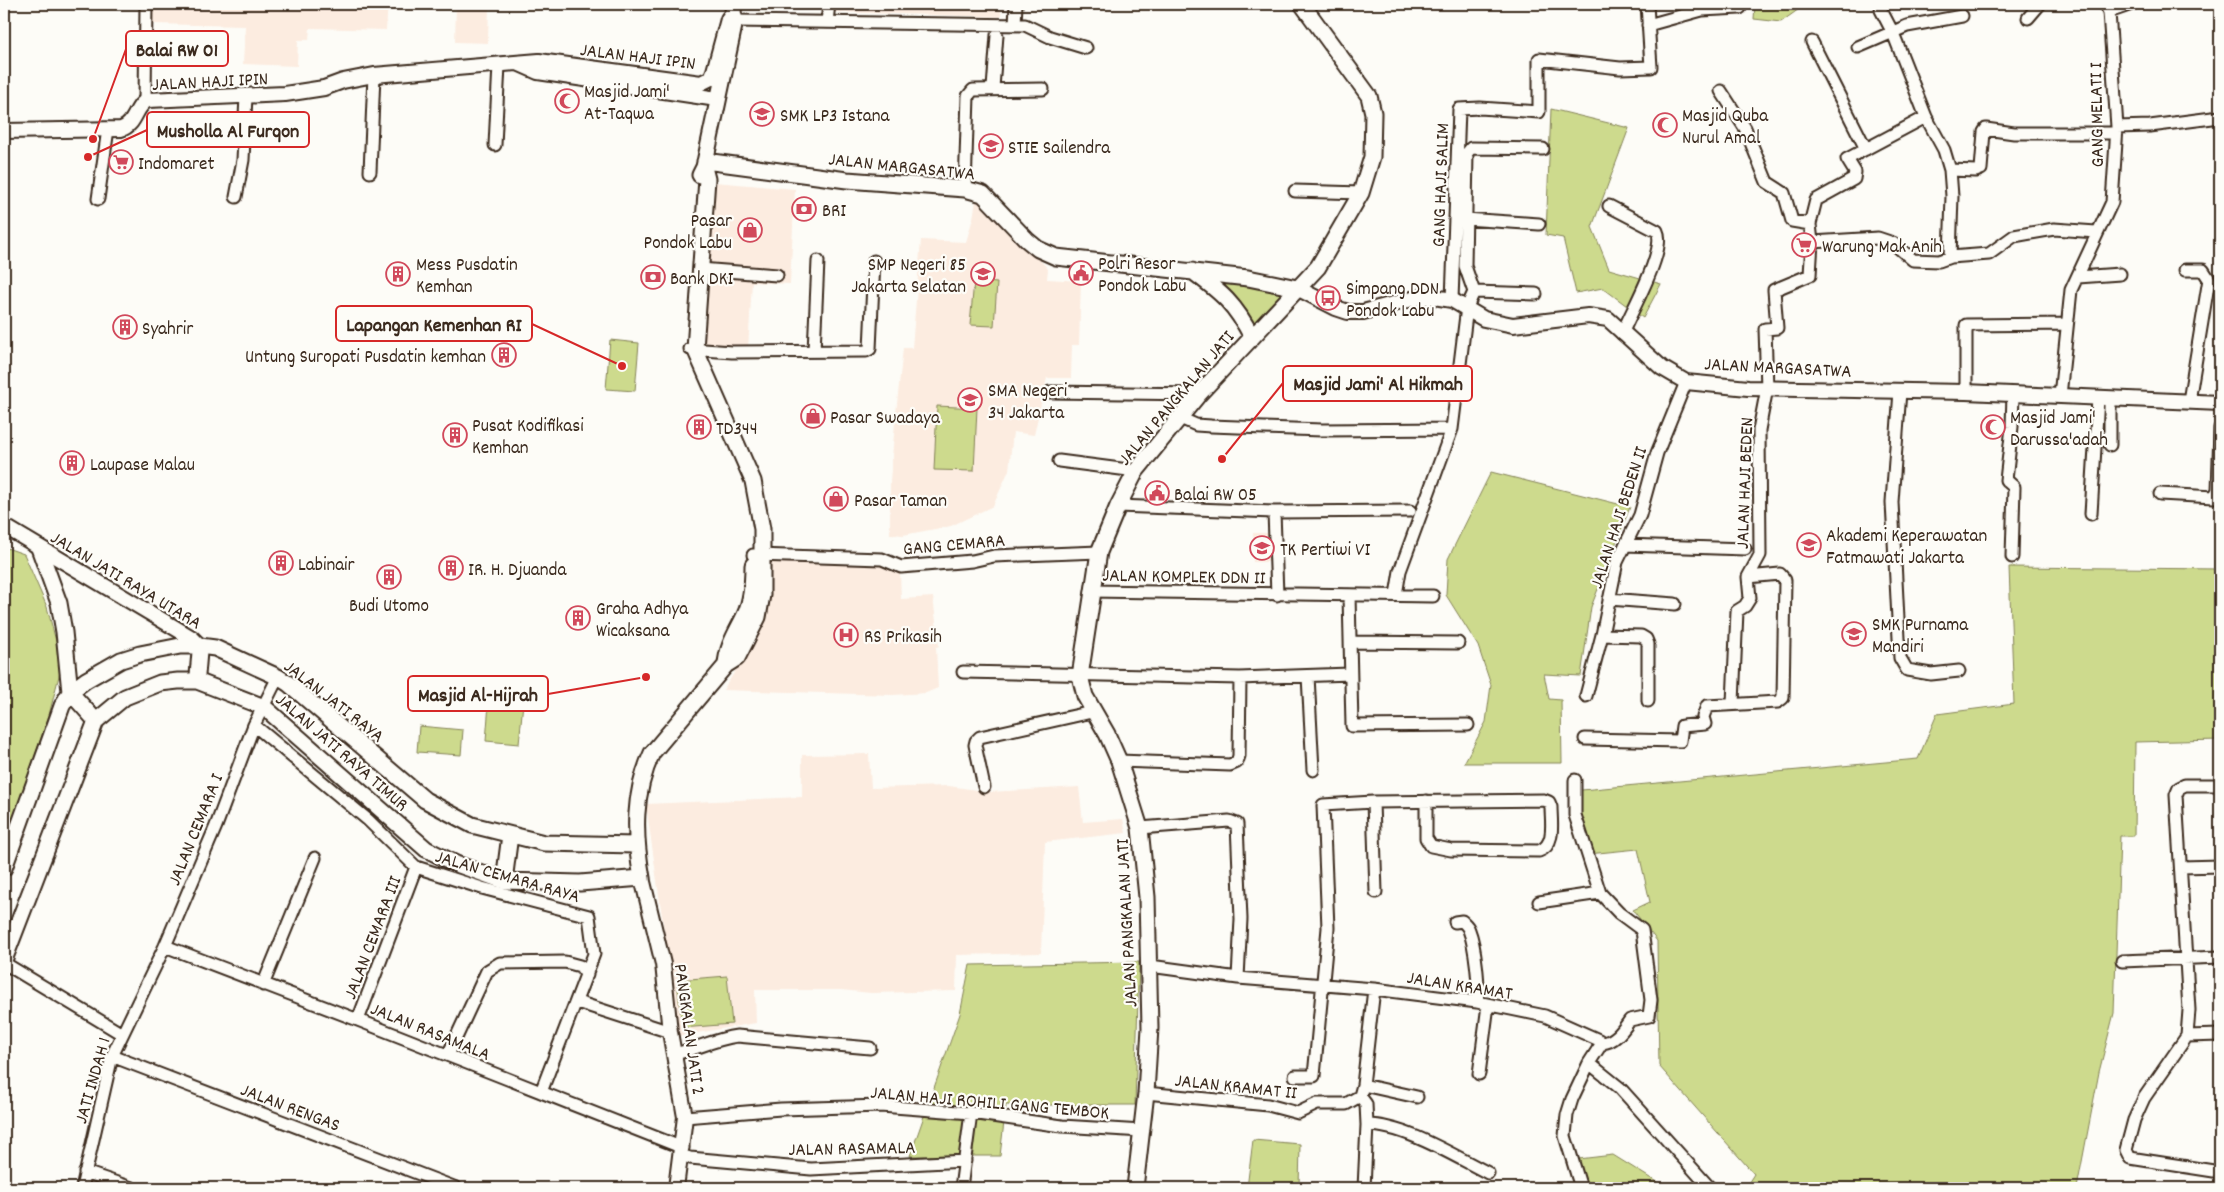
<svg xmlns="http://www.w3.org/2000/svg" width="2224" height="1192" viewBox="0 0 2224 1192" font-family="Dekko,sans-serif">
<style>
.built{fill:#fcece0}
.green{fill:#cdda8d;stroke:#848256}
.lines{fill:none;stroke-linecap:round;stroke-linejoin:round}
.minor-casing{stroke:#3b2a1e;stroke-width:15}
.tertiary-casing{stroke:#3b2a1e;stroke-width:18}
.secondary-casing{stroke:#3b2a1e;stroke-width:19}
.minor{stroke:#fdfcf7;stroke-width:11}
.tertiary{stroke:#fdfcf7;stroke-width:14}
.secondary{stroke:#fdfcf7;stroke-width:15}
.labels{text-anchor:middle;stroke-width:4.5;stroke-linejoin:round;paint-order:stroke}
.street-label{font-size:19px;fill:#3b2a1e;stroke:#fdfcf7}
.poi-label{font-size:19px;fill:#3b2a1e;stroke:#fdfcf7;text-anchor:start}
.leader{fill:none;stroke:#d62828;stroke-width:2}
.callout-dot{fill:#d62828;stroke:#fdfcf7;stroke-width:2}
.callout{fill:#fdfcf7;stroke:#d62828;stroke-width:2}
.callout-label{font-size:20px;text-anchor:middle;font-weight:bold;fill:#3b2a1e}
</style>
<rect width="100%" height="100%" fill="#fdfcf7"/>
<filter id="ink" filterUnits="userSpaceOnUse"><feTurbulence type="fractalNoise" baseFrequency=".02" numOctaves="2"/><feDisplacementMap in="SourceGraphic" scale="10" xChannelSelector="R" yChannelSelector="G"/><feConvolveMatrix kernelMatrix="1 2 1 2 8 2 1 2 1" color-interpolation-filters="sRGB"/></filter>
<g filter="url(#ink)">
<path class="built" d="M152 4H388L386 30 310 28 309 40H298L297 66 243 64 245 26 151 24Z
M456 4H489L488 43 455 42Z
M834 4H1001V17L833 12Z
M714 182 795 189 790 284 752 282 748 350 699 349 702 272Z
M977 195H983L1048 269 1047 279 1081 281 1079 345H1072L1071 378H1047L1034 435 1013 432 1009 470 993 506 951 526 903 535 890 534V481L895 422 903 348H912L921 240 966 242 973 218Z
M1253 533H1270V562H1253Z
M771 557 863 558 900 571 901 599 933 597 939 646 936 647 938 688 926 693 893 695 723 690 743 659 767 598Z
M869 754 871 788 949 786 990 792 1079 787 1083 822 1123 819 1126 833 1045 842 1041 953 957 955 956 991 871 993 841 990H755L756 1023 679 1036 646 804 802 797V755Z"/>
<path class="green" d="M1755 4H1806L1781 22 1754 19Z
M1551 109 1629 128 1592 227 1609 269 1661 284 1643 318 1603 288 1576 293 1563 238 1546 235Z
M1214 280 1285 292 1253 325C1243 307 1231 293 1214 280Z
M974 281 997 283 994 326 970 325Z
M610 340 639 343 635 391 606 389Z
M937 406 977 408 974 471 934 470Z
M1491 472 1630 507 1591 607 1581 676 1544 674 1549 699 1561 700 1562 763H1464L1486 722 1491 685 1478 646 1446 595 1448 559Z
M4 547 24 554 47 607 62 664 49 715 4 846Z
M2009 567 2220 569V740L2135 742 2134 836H2120L2114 1013 2099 1072 2077 1188H1745L1754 1174 1659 1066 1657 941 1633 910 1650 902 1638 849 1588 854 1571 791 1918 759 1937 714 2014 704Z
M491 679 525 682 519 744 486 741Z
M419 726 463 730 461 755 417 752Z
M1139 962 1135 1105H1006L1000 1156H910L960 1014 970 965Z
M727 976 732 1024 682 1028 677 980Z
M1253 1140 1300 1144 1299 1188H1247Z
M1613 1155 1666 1188H1581L1570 1160Z"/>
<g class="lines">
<g class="minor-casing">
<path id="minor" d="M1881 10 1893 33 1926 117 1944 150 1950 170 1952 196 1950 257
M2109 12 2132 4
M2028 18 2040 4
M735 21 1025 25 1050 37 1086 48
M827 22 829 4
M1015 25 1016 4
M1648 25 1702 10 1740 8
M1812 42 1866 149
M1858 47 1907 26 1962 16
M993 88 997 35
M1721 91 1745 128 1767 182 1784 193 1792 221 1810 224
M145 101 146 4
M2117 127 2150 126 2220 117
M495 145 499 65
M1950 170 1976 171 1981 169 1984 132 1986 129 2014 133H2116
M370 172 374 75
M965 189 968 96 973 90 1043 89
M1295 191 1361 193
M236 197 243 160 246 96
M98 199 108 129
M1609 206 1657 231C1667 250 1630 313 1622 334
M1465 219 1539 224
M1812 242 1810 224 1816 200 1854 179 1855 172 1847 159 1926 117
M700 269 777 275
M2185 270H2203L2209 279 2189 401
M2078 277 2120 274
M1474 292 1536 294
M1452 300 1459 109 1480 108 1539 112V59L1620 68 1651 67 1647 4
M690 349 732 352 866 351 870 349 874 261
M814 351 818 261
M1900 391 1892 502 1900 658 1907 670 1931 674 1959 671
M1050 392 1199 394
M1966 392V325L2066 324
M2060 396 2071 290 2112 202 2117 127 2109 12 2105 4
M2110 398V445
M1180 418 1196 425 1211 426 1322 430 1452 429
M1059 461 1136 471
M2160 494 2214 497 2218 490 2220 428
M1118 506 1274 512 1410 511
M1274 512 1277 595
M2091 514 2098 398
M1625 545 1745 549
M753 555 882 559 901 567 972 561 994 556 1099 552
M2012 557 2014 487 2006 480 2012 427 2013 394
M1091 591 1433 596
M1349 595 1352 726 1468 725
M1396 595 1400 571 1452 429 1467 307 1474 292 1465 266 1467 153 1471 148 1543 149
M1609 599 1675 604
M1602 635 1641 636 1646 639 1648 644V701
M1350 642 1458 643
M963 672 1240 678 1350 674
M1308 676 1313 770
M1586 696 1602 635 1617 562 1640 515 1657 453 1686 382
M1733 703 1737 611 1745 606 1750 598 1748 577 1760 555 1759 430 1767 388 1765 329 1777 328 1774 290 1810 275 1812 242 1878 238 1893 243 1913 260 1939 261 1950 257 1989 254 2014 236 2054 229 2096 232
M254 725 368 820 416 867 482 888 589 916 594 954 541 1092
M1585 739 1680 741 1682 726 1705 724 1703 717 1707 706 1778 702 1783 698 1785 580 1780 574 1748 577
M1119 761 1230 765 1237 762 1239 756 1240 678
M1575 780V815L1600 893 1619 913 1642 930 1651 1000 1649 1016 1630 1020C1623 1030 1615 1042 1602 1043
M2220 785H2185L2179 788 2176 795 2189 1010 2187 1036 2144 1098 2134 1120 2126 1150 2130 1158 2220 1172
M984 787 975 745 976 741 980 737 1092 712
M1373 802 1376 892
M1140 828 1229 821 1237 824 1241 919 1238 978
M2181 867 2220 866
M1539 902 1600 893
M1455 922 1462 921C1465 924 1468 926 1469 930 1475 945 1480 987 1477 1002
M165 946 358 1020 683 1148
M2122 961 2220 957
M4 963 122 1034
M1150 966 1238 978 1374 989 1477 1002 1545 1016 1599 1040 1602 1043 1589 1063 1572 1099 1567 1115 1565 1136 1581 1188
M263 985 315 858
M577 1002 670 1032
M358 1020 416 867
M2187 1036 2220 1035
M675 1054C696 1049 715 1039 737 1036L870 1048
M448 1055 487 971 500 963 565 962 580 966 587 975
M112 1056 456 1188
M1589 1063 1620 1088 1710 1188
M1479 1074 1488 1005
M1295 1076H1314L1328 928 1323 805 1373 802 1544 800 1549 802 1551 807C1551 822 1556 845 1539 851L1451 850 1431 846 1426 838V801
M1363 1085 1417 1097
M1146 1093 1268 1105 1298 1113 1317 1104H1346L1360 1096 1363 1085 1374 989
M1360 1096 1366 1104 1367 1125C1405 1125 1454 1156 1488 1173
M685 1117 781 1109 881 1106 971 1113 1062 1126 1142 1131
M681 1155 690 1158 811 1169 965 1161
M85 1172 132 1188
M82 1188 112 1056 165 946 216 826 254 725 278 677
M961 1188 971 1113
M1364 1188 1367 1125"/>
</g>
<g class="tertiary-casing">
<path id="tertiary" d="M520 64 538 72 717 99
M4 131 121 129C136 125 135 105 148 100L285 94 324 88 343 81 374 75 539 61 701 83 711 78 714 71 728 19 733 12
M1297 288 1336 308 1348 312H1363L1420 297H1434L1452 300 1484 319 1513 325 1588 316 1608 319 1662 368 1686 382 1748 388 1966 392 2220 403
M4 526 192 638 200 646 197 681
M642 878 663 964 670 1032 685 1117 676 1188"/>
</g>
<g class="secondary-casing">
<path id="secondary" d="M705 161 847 180 965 189 983 194 1027 240 1038 249 1056 257 1248 278 1297 288
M700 175 704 167 735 21 733 12 734 4
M1192 271C1222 293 1235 304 1252 337
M39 548 59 603 64 632 70 692 96 721
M726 665C727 646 737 632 745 615 752 600 753 581 753 565
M4 868 62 706 70 692 86 680 121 660 140 654 180 646H200L215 648 278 677 289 684 425 800 472 825 544 843 636 845
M504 881 510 835
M4 960 96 721 125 697 160 683 178 681H197L264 707 426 849 456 864 504 881 580 883 642 878C634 834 633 794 652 753L726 665 737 658 758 617 762 595V529L753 481 695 349 707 179 704 167
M1135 1188 1146 1093 1150 1028 1147 897 1140 828 1119 761 1107 734 1085 696 1080 676 1099 552 1118 506 1136 471 1199 394 1318 267 1361 193 1372 157 1373 113 1369 96 1302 4"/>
</g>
<use href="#minor" class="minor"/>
<use href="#tertiary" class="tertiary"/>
<use href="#secondary" class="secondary"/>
</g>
</g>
<defs>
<g id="mosque-ring" transform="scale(1.25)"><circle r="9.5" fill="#fdfcf7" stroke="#d1495b" stroke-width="1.5"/><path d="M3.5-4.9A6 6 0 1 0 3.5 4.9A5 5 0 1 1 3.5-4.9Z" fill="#d1495b"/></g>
<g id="school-ring" transform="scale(1.25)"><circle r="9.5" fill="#fdfcf7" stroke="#d1495b" stroke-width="1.5"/><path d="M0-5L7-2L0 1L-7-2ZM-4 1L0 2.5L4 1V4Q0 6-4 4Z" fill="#d1495b"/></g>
<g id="university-ring" transform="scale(1.25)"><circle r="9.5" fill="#fdfcf7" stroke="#d1495b" stroke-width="1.5"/><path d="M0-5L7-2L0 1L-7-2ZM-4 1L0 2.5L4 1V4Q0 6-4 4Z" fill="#d1495b"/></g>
<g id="supermarket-ring" transform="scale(1.25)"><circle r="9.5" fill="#fdfcf7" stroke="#d1495b" stroke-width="1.5"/><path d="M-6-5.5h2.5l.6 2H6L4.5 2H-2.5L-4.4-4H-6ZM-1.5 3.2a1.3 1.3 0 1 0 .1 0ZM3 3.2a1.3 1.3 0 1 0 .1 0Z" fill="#d1495b"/></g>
<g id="bank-ring" transform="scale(1.25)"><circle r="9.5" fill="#fdfcf7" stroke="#d1495b" stroke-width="1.5"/><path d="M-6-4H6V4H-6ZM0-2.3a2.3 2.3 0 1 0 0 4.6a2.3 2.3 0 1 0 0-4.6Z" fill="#d1495b"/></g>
<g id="shop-ring" transform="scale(1.25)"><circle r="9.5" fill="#fdfcf7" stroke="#d1495b" stroke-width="1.5"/><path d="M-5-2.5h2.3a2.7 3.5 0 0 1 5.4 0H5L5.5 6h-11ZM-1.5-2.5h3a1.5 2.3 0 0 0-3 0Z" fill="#d1495b"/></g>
<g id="civic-ring" transform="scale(1.25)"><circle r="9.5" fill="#fdfcf7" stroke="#d1495b" stroke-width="1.5"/><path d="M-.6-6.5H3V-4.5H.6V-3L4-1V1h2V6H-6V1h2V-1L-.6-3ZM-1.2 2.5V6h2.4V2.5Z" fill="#d1495b"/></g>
<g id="building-ring" transform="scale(1.25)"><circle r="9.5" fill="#fdfcf7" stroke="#d1495b" stroke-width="1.5"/><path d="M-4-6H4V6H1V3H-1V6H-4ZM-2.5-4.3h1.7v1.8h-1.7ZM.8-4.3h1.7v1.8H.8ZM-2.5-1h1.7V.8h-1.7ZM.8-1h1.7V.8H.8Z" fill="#d1495b"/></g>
<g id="bus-ring" transform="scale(1.25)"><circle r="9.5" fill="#fdfcf7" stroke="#d1495b" stroke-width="1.5"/><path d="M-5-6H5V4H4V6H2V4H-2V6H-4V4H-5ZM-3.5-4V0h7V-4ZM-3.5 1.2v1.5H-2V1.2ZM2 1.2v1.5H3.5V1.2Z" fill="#d1495b"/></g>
<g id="hospital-ring" transform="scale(1.25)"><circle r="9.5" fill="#fdfcf7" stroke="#d1495b" stroke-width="1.5"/><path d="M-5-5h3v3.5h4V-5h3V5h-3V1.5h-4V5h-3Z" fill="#d1495b"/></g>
</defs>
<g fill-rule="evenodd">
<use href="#mosque-ring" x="567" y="101"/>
<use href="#school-ring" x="762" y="114"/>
<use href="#mosque-ring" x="1665" y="125"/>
<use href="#university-ring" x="991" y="146"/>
<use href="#supermarket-ring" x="121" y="162"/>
<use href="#bank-ring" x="804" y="209"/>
<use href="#shop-ring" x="750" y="230"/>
<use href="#supermarket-ring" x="1804" y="245"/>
<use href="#civic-ring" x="1081" y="273"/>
<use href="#building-ring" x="398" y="274"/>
<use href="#school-ring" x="983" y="274"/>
<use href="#bank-ring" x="653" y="277"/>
<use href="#bus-ring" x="1328" y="298"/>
<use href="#building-ring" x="125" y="327"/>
<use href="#building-ring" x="504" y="355"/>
<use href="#school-ring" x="970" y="400"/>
<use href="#shop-ring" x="813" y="416"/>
<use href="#building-ring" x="699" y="427"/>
<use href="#mosque-ring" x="1993" y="427"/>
<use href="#building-ring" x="455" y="435"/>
<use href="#building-ring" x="72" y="463"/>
<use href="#civic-ring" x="1157" y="493"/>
<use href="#shop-ring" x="836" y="499"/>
<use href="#university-ring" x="1809" y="545"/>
<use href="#school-ring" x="1262" y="548"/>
<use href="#building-ring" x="281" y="563"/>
<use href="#building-ring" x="451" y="568"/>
<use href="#building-ring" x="389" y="577"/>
<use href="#building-ring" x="578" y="618"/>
<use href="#school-ring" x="1854" y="634"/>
<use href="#hospital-ring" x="846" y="635"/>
</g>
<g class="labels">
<g class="street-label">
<text transform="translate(638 55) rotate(7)" y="7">JALAN HAJI IPIN</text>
<text transform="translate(210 80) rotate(-3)" y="7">JALAN HAJI IPIN</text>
<text transform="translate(2095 115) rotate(-91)" y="7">GANG MELATI I</text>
<text transform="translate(902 165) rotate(6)" y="7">JALAN MARGASATWA</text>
<text transform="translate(1439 185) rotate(-88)" y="7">GANG HAJI SALIM</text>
<text transform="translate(1778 366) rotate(3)" y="7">JALAN MARGASATWA</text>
<text transform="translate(1175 397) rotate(-50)" y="7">JALAN PANGKALAN JATI</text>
<text transform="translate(1743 483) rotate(-88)" y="7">JALAN HAJI BEDEN</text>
<text transform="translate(1617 517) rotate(-72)" y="7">JALAN HAJI BEDEN II</text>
<text transform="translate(954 543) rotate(-5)" y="7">GANG CEMARA</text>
<text transform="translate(1184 575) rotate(1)" y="7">JALAN KOMPLEK DDN II</text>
<text transform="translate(127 579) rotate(31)" y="7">JALAN JATI RAYA UTARA</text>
<text transform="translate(335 700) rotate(38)" y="7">JALAN JATI RAYA</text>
<text transform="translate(343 751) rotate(41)" y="7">JALAN JATI RAYA TIMUR</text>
<text transform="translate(194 829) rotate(-68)" y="7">JALAN CEMARA I</text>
<text transform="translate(508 875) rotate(16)" y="7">JALAN CEMARA RAYA</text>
<text transform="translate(1125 923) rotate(-93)" y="7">JALAN PANGKALAN JATI</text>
<text transform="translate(371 937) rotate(-69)" y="7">JALAN CEMARA III</text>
<text transform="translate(1460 984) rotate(9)" y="7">JALAN KRAMAT</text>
<text transform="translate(691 1029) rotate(82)" y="7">PANGKALAN JATI 2</text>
<text transform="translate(431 1030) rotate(22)" y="7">JALAN RASAMALA</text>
<text transform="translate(91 1080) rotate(-74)" y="7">JATI INDAH 1</text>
<text transform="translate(1236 1085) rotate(6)" y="7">JALAN KRAMAT II</text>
<text transform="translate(990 1101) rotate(5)" y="7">JALAN HAJI ROHILI GANG TEMBOK</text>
<text transform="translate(291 1106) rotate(21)" y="7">JALAN RENGAS</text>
<text transform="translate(852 1147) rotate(-1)" y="7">JALAN RASAMALA</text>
</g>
<g class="poi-label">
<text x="584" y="97">Masjid Jami'<tspan x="584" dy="22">At-Taqwa</tspan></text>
<text x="780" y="121">SMK LP3 Istana</text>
<text x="1682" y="121">Masjid Quba<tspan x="1682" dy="22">Nurul Amal</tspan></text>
<text x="1008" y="153">STIE Sailendra</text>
<text x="138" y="169">Indomaret</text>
<text x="822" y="216">BRI</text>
<text x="732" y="226" text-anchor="end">Pasar<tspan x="732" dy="22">Pondok Labu</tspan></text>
<text x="1822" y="252">Warung Mak Anih</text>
<text x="1098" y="269">Polri Resor<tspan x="1098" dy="22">Pondok Labu</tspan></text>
<text x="416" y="270">Mess Pusdatin<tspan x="416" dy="22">Kemhan</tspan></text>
<text x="966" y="270" text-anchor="end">SMP Negeri 85<tspan x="966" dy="22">Jakarta Selatan</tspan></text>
<text x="670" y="284">Bank DKI</text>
<text x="1346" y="294">Simpang DDN<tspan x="1346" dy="22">Pondok Labu</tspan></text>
<text x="142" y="334">Syahrir</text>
<text x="486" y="362" text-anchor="end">Untung Suropati Pusdatin kemhan</text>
<text x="988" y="396">SMA Negeri<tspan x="988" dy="22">34 Jakarta</tspan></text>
<text x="830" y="423">Pasar Swadaya</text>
<text x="2010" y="423">Masjid Jami'<tspan x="2010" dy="22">Darussa'adah</tspan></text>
<text x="472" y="431">Pusat Kodifikasi<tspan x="472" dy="22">Kemhan</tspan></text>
<text x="716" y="434">TD344</text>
<text x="90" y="470">Laupase Malau</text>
<text x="1174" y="500">Balai RW 05</text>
<text x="854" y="506">Pasar Taman</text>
<text x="1826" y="541">Akademi Keperawatan<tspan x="1826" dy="22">Fatmawati Jakarta</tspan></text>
<text x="1280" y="555">TK Pertiwi VI</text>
<text x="298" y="570">Labinair</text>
<text x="468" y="575">IR. H. Djuanda</text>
<text x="389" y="611" text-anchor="middle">Budi Utomo</text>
<text x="596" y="614">Graha Adhya<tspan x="596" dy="22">Wicaksana</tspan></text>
<text x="1872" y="630">SMK Purnama<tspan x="1872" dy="22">Mandiri</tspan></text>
<text x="864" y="642">RS Prikasih</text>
</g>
</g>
<path class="leader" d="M93 139L126 49M88 157L147 130M622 366L532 324M1222 459L1283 383M646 677L548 694"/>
<g class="callout-dot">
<circle cx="93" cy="139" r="5"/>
<circle cx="88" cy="157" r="5"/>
<circle cx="622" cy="366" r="5"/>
<circle cx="1222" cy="459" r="5"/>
<circle cx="646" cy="677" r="5"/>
</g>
<g class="callout">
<rect x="126" y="31" width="102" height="35" rx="5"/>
<rect x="147" y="112" width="162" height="35" rx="5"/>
<rect x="336" y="306" width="196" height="35" rx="5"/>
<rect x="1283" y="366" width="189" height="35" rx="5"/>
<rect x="408" y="676" width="140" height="35" rx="5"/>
</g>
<g class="callout-label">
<text x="177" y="56">Balai RW 01</text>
<text x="228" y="137">Musholla Al Furqon</text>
<text x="434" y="331">Lapangan Kemenhan RI</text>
<text x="1378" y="390">Masjid Jami' Al Hikmah</text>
<text x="478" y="701">Masjid Al-Hijrah</text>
</g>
<rect width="2224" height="1192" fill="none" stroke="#fdfcf7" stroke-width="20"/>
<rect x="10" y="10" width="2204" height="1172" fill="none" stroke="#3b2a1e" stroke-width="2" filter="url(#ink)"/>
</svg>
